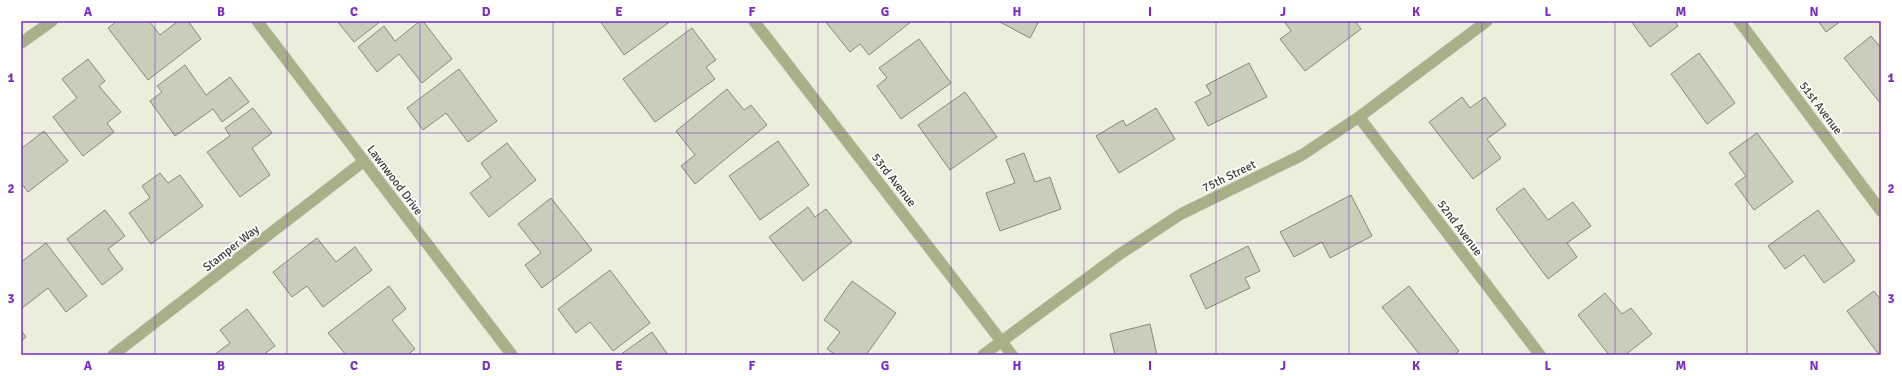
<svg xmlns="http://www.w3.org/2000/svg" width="1902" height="376" viewBox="0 0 1902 376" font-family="Signika,sans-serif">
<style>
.building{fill:#cacdbb;stroke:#878a79}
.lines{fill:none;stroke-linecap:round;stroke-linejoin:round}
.minor-casing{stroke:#c7caba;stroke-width:12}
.tertiary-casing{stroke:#c7caba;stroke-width:12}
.minor{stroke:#a9b088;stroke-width:11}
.tertiary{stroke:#a9b088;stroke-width:11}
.grid{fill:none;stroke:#7b2cbf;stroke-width:1;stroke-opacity:0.55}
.labels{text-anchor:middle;stroke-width:3.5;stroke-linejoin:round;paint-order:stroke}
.street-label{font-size:12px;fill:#3b3c35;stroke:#fff}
.neatline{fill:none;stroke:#7b2cbf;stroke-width:1.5}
.grid-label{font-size:13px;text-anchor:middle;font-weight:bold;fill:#7b2cbf}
</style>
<rect width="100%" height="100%" fill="#eaeedb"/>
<path class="building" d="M117 21H149L160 35 178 21H188L201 39 148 80 108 28Z
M337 21H381L354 42Z
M420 21H423L452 59 422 83 399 54 377 72 358 47 384 26 395 41Z
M600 21H671L624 55Z
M825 21H912L869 55 860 44 850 52Z
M998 21H1039L1030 38Z
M1284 21H1355L1361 29 1305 71 1280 39 1291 31Z
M1631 21H1674L1678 26 1650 47Z
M1818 21H1841L1826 32Z
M692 28 716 60 706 67 715 79 655 122 623 79Z
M1871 36 1881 48V104L1844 58Z
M919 39 951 83 901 119 877 86 887 78 879 68Z
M1699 53 1735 103 1707 124 1671 74Z
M88 59 105 81 99 86 121 112 107 123 114 132 83 156 53 117 77 98 62 79Z
M1249 63 1267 97 1208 126 1195 102 1211 94 1206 85Z
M185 65 206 95 230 77 249 102 222 122 213 109 175 136 150 101 162 92 157 86Z
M459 69 497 121 468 142 446 113 423 130 407 108Z
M727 89 744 110 751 105 767 125 695 184 681 166 695 155 676 131Z
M965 92 997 137 950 170 918 125Z
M1462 97 1470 108 1485 97 1506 125 1487 139 1501 158 1473 179 1429 122Z
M253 108 272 133 252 148 270 175 240 197 207 152 230 136 225 128Z
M1156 108 1175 139 1119 173 1096 136 1123 120 1126 126Z
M44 131 68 161 28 192 21 183V149Z
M1757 133 1793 182 1754 210 1735 184 1746 176 1729 153Z
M778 141 809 185 760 220 729 176Z
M507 143 536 180 489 217 470 193 491 177 481 163Z
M1024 153 1035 182 1050 177 1061 209 1000 231 986 193 1015 183 1006 160Z
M160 173 168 183 180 175 203 206 151 244 129 213 150 198 142 186Z
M1524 188 1548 220 1573 202 1591 226 1567 243 1577 257 1548 279 1496 209Z
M1351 195 1372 236 1330 258 1322 242 1294 257 1280 232Z
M551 198 592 250 542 288 525 265 541 253 518 224Z
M808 207 815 217 826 209 852 242 803 281 769 237Z
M105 210 125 236 108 249 123 269 102 285 67 239Z
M1818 210 1855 261 1824 283 1804 255 1785 269 1768 246Z
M317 238 336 262 355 247 372 270 323 307 307 286 292 297 273 272Z
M46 243 87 296 66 312 48 288 21 309V262Z
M1248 246 1260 271 1245 278 1250 288 1206 309 1190 275Z
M610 270 650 323 613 351 590 322 576 333 558 309Z
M852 281 896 313 866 355H836L827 349 840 332 824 320Z
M389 286 406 309 392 320 415 349 407 355H346L328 333Z
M1409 286 1459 351 1454 355H1420L1382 307Z
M1874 291 1881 300V355H1879L1847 311Z
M1605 293 1622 314 1631 308 1652 334 1625 355H1609L1578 315Z
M247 309 275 346 263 355H214L230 343 220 330Z
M1150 324 1157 355H1115L1110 334Z
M21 330 26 337 21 341Z
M652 332 668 355H620Z"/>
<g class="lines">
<g class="minor-casing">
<path id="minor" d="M257 21 512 355
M754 21 1012 355
M1739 21 1881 211
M1359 117 1540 355
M113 355 364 161
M983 355 1120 254 1181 214 1302 155 1359 117 1487 21"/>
</g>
<g class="tertiary-casing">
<path id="tertiary" d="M21 43 52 21"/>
</g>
<use href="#minor" class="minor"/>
<use href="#tertiary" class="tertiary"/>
</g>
<path class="grid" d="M155 21V355M287 21V355M420 21V355M553 21V355M686 21V355M818 21V355M951 21V355M1084 21V355M1216 21V355M1349 21V355M1482 21V355M1615 21V355M1747 21V355M21 133H1881M21 243H1881"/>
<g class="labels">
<g class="street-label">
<text transform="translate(1821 108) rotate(53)" y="4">51st Avenue</text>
<text transform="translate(1229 176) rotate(-26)" y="4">75th Street</text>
<text transform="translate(395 180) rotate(53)" y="4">Lawnwood Drive</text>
<text transform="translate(894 180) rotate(52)" y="4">53rd Avenue</text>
<text transform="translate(1460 228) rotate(53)" y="4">52nd Avenue</text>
<text transform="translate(231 248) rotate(-38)" y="4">Stamper Way</text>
</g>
</g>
<rect width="1902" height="376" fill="none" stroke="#ffffff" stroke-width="44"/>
<rect x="22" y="22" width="1858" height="332" class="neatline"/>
<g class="grid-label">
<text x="88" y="16">A</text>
<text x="221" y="16">B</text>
<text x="354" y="16">C</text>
<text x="486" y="16">D</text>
<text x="619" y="16">E</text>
<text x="752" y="16">F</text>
<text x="885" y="16">G</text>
<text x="1017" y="16">H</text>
<text x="1150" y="16">I</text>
<text x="1283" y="16">J</text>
<text x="1416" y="16">K</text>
<text x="1548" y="16">L</text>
<text x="1681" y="16">M</text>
<text x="1814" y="16">N</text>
<text x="11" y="82">1</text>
<text x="1891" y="82">1</text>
<text x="11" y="193">2</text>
<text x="1891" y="193">2</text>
<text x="11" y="303">3</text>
<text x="1891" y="303">3</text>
<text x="88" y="370">A</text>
<text x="221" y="370">B</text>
<text x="354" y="370">C</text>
<text x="486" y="370">D</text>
<text x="619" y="370">E</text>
<text x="752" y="370">F</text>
<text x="885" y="370">G</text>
<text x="1017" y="370">H</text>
<text x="1150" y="370">I</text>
<text x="1283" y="370">J</text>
<text x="1416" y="370">K</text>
<text x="1548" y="370">L</text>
<text x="1681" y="370">M</text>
<text x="1814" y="370">N</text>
</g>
</svg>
